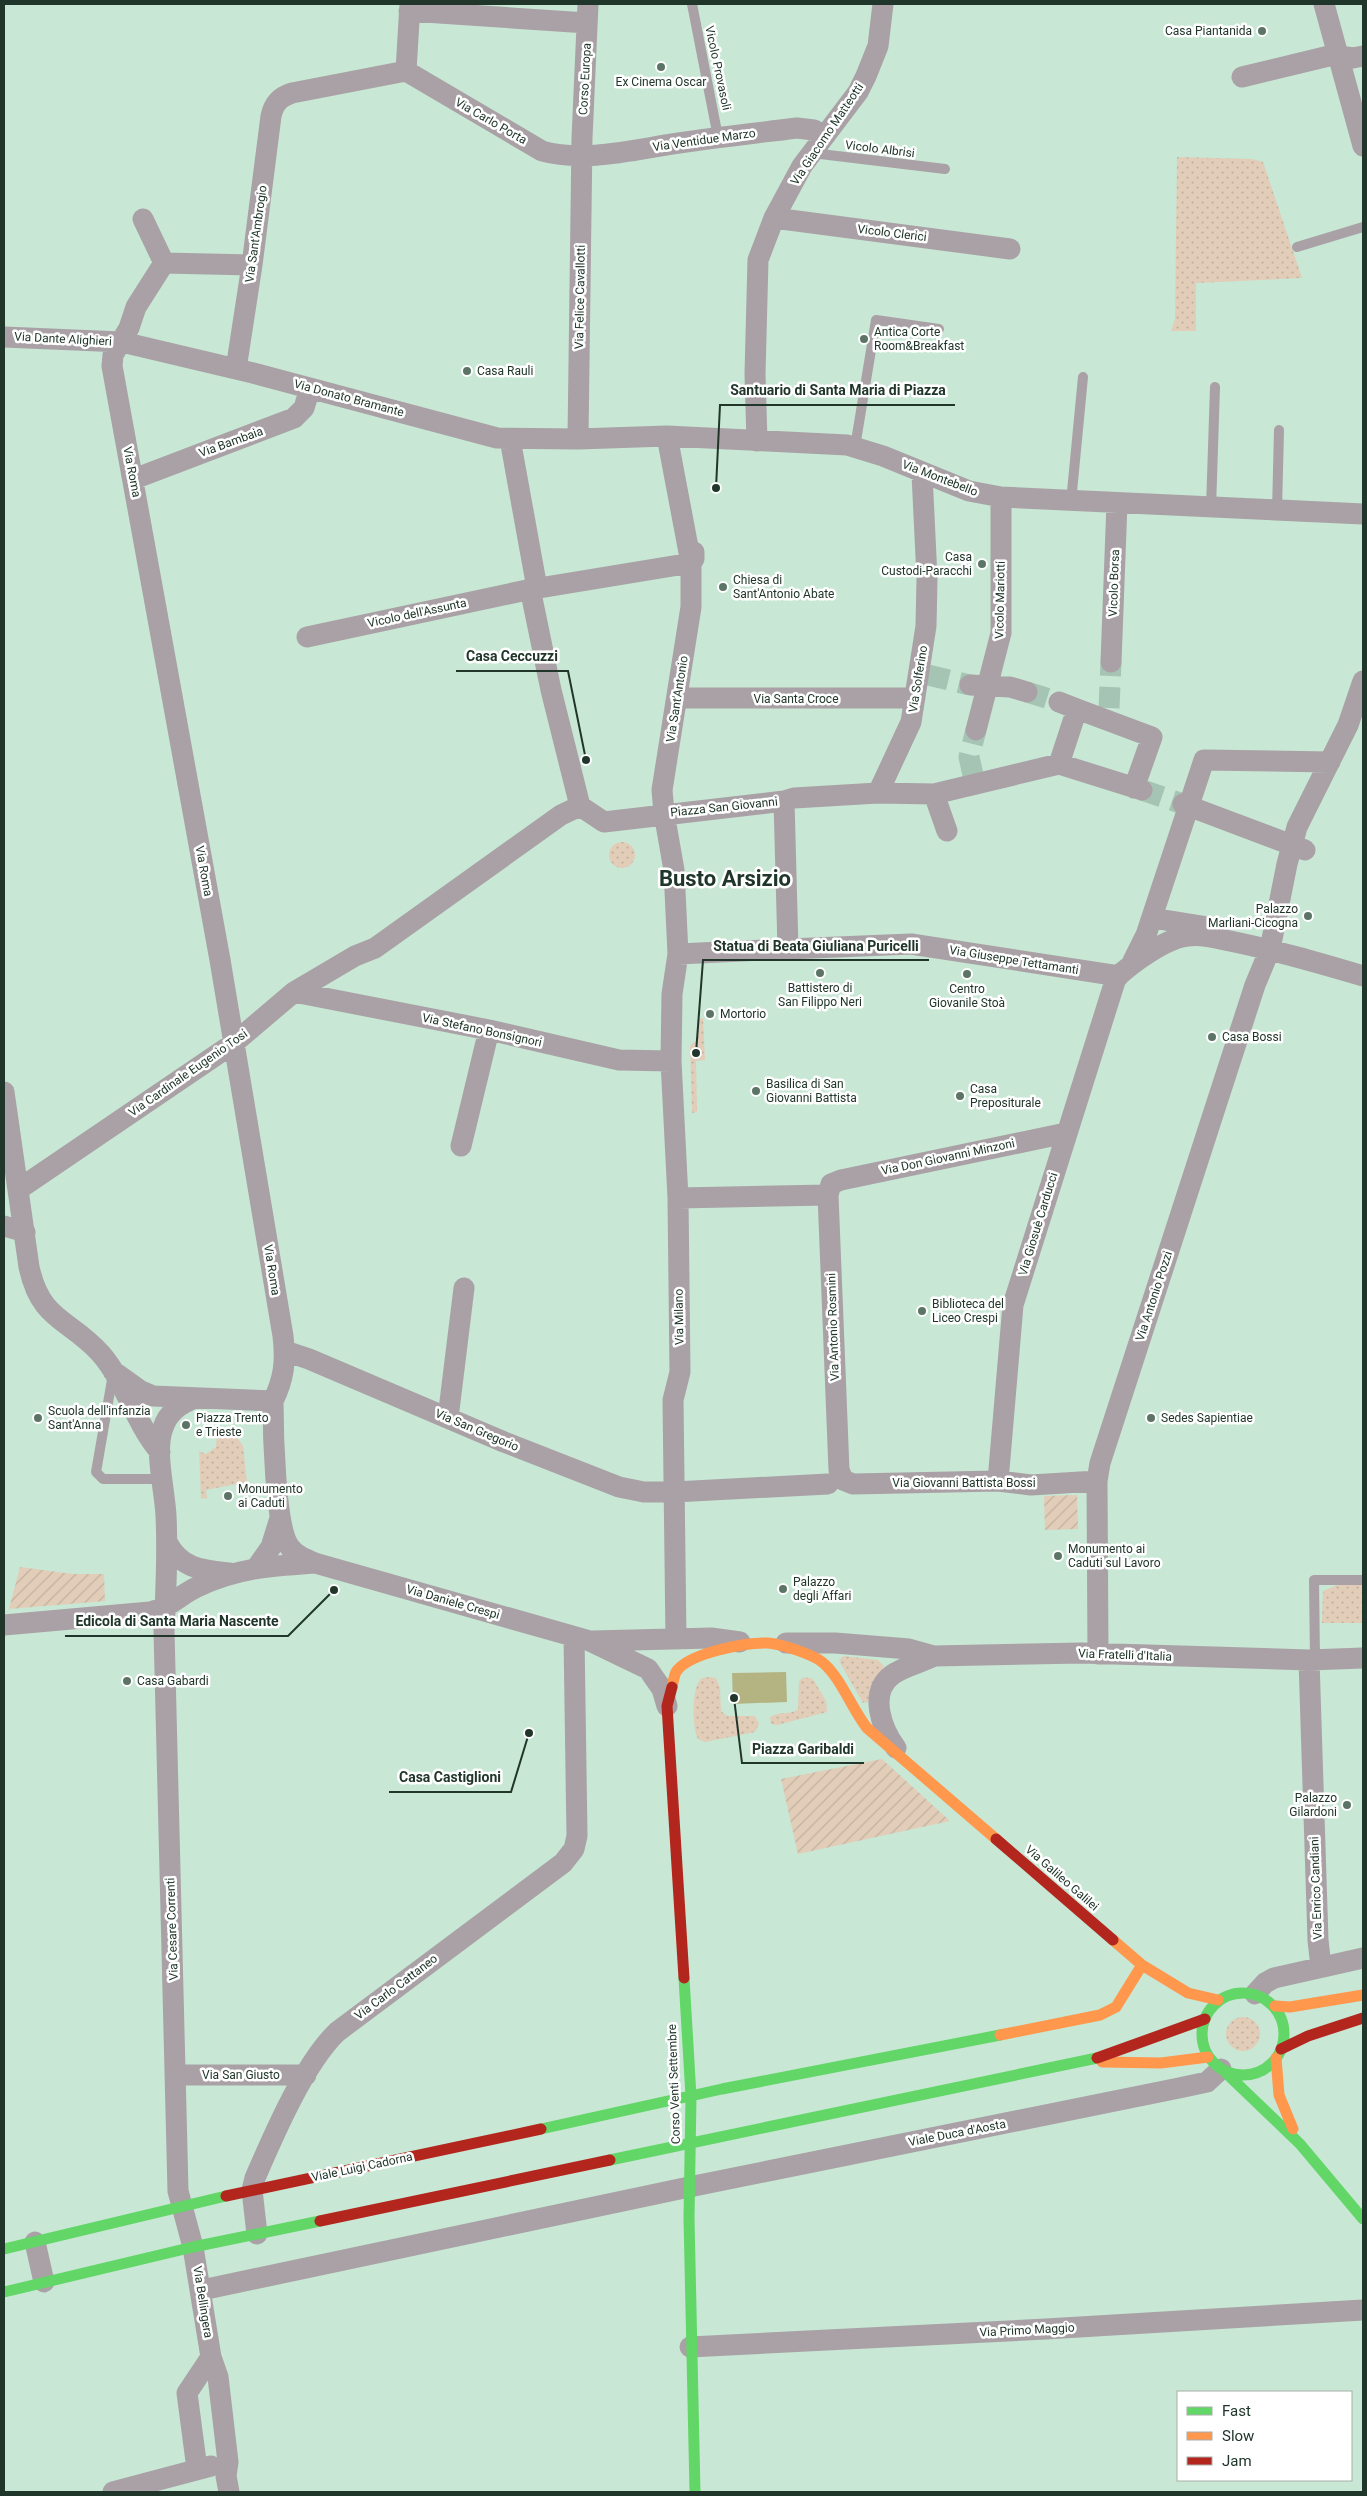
<svg xmlns="http://www.w3.org/2000/svg" width="1367" height="2496" viewBox="0 0 1367 2496" font-family="Roboto,sans-serif">
<style>
.grass{fill:url(#grass-dots)}
.garden{fill:url(#garden-furrows)}
.water{fill:#b3b482}
.lines{fill:none;stroke-linecap:round;stroke-linejoin:round}
.street-tunnel{stroke:#a6c4b3;stroke-width:21;stroke-dasharray:21 11;stroke-linecap:butt}
.lane{stroke:#a9a1a6;stroke-width:10}
.street{stroke:#a9a1a6;stroke-width:21}
.fast{stroke:#63d668;stroke-width:11}
.slow{stroke:#ff974d;stroke-width:11}
.jam{stroke:#b3261e;stroke-width:11}
.poi-dot{fill:#5b7466;stroke:#fff;stroke-width:2}
.labels{text-anchor:middle;stroke-width:5;stroke-linejoin:round;paint-order:stroke}
.poi-label{font-size:12px;fill:#20362a;stroke:#fff;text-anchor:start}
.street-label{font-size:12px;fill:#20362a;stroke:#fff}
.town-label{font-size:22px;font-weight:bold;fill:#20362a;stroke:#fff}
.leader{fill:none;stroke:#20362a;stroke-width:2}
.callout-dot{fill:#20362a;stroke:#fff;stroke-width:2}
.callout-label{font-size:14px;text-anchor:middle;font-weight:bold;fill:#20362a;stroke:#fff;stroke-width:5;stroke-linejoin:round;paint-order:stroke}
</style>
<defs>
<pattern id="grass-dots" width="8" height="8" patternUnits="userSpaceOnUse" patternTransform="scale(1.25)"><rect width="8" height="8" fill="#e2cdb9"/><path d="M2 2h.1M6 6h.1" fill="none" stroke="#c2b19f" stroke-width="1.8" stroke-linecap="round"/></pattern>
<pattern id="garden-furrows" width="10" height="10" patternUnits="userSpaceOnUse" patternTransform="scale(1.25)"><rect width="10" height="10" fill="#e2cdb9"/><path d="M-1 1l2-2M0 10L10 0M9 11l2-2" fill="none" stroke="#c2b19f"/></pattern>
</defs>
<rect width="100%" height="100%" fill="#c8e7d5"/>
<path class="grass" d="M1177 157 1252 159 1263 162 1302 278 1196 283V331H1171L1175 319Z
M609 855a13 13 0 1 1 26 0a13 13 0 1 1-26 0Z
M703 1018 705 1060 696 1061 697 1112 692 1113 690 1046 697 1040V1020Z
M232 1430 243 1446 247 1482 206 1490 207 1498 201 1499 199 1451 206 1454 216 1447 217 1433Z
M1337 1585H1363V1623H1322L1323 1591Z
M843 1656 878 1660 884 1666 868 1702 863 1703 839 1661Z
M709 1677 716 1678 720 1688 721 1711 727 1716H755L759 1724 755 1732 705 1742 698 1739C692 1728 691 1686 702 1678Z
M804 1677 813 1679 826 1701 827 1712 777 1725 771 1724 770 1718C778 1710 790 1716 798 1709L799 1681Z
M1226 2034a17 17 0 1 1 34 0a17 17 0 1 1-34 0Z"/>
<path class="garden" d="M1077 1495 1078 1529 1045 1530 1044 1496Z
M20 1567 73 1574H104L105 1601 9 1609Z
M882 1759 950 1821 798 1854 781 1779Z"/>
<path class="water" d="M786 1672 787 1702 733 1704 732 1673Z"/>
<g class="lines">
<path class="street-tunnel" d="M928 675 970 685
M1027 692 1059 702
M1109 708 1111 662
M973 775 969 757 976 730
M1142 790 1183 804"/>
<path class="lane" d="M692 4 718 137
M812 153 945 169
M1297 247 1363 227
M855 447 876 320 939 329
M1071 502 1083 377
M1211 508 1215 387
M1277 511 1279 430
M113 1374 96 1472 103 1479H163
M1315 1659 1314 1580H1363"/>
<path class="street" d="M1324 4 1363 146
M409 11 587 23
M406 71 542 151C585 163 636 149 679 143 718 137 758 133 797 128L814 130 825 136
M406 71 410 4
M1242 77 1333 55 1353 58 1363 56
M774 218 1010 249
M143 219 164 263
M252 265 164 263 136 307 129 328 113 355 112 366 220 960 283 1336C286 1361 284 1379 273 1401
M4 337 122 342 253 373 497 438 578 439 667 436 847 445 883 456 969 491 1001 497 1363 514
M236 369 252 265 271 116C274 103 280 97 292 93L406 71
M667 436 691 563V607L662 790 664 813 674 870 678 954 788 949 784 801 794 798 878 793 911 722 926 626 927 578 922 474
M510 439 537 588
M578 439 582 138 588 4
M757 441 755 374 758 260 774 218 802 166 858 92 866 76 878 46 883 4
M134 479 294 418 304 408 310 388
M527 590 532 598 551 690 580 806
M307 637 527 590 691 563 694 559V552
M1111 662 1117 503
M970 685 1010 687 1027 692
M678 698H915
M1077 709 1152 737 1134 788
M976 730 1001 633V497
M1059 764 1077 709 1059 702
M878 793 934 794 947 831
M934 794 1059 764 1142 790
M1183 804 1305 850
M580 806 604 822 784 801
M1152 918 1208 927
M788 949 911 944 1119 976
M1133 961 1146 935 1204 760 1330 762
M294 992 489 1030 619 1060 671 1061
M4 1092 29 1267C41 1322 69 1318 101 1354 126 1383 134 1421 160 1452
M1066 1133 841 1180 831 1184 828 1195 839 1470 843 1480 853 1484 998 1481 1031 1485 1097 1481
M461 1146 489 1030
M19 1189 234 1043 294 992 355 956 375 948 561 815 580 806
M678 1198 828 1195
M4 1226 25 1232
M285 1351 309 1359 504 1442 619 1487 644 1492H674L828 1484
M113 1371 141 1391 153 1396 273 1401C273 1429 275 1526 289 1546 295 1555 305 1559 315 1563L590 1641 648 1669 662 1689 667 1706
M195 1398C180 1404 168 1412 163 1428 154 1451 165 1491 166 1516 168 1554 166 1593 164 1631L178 2191 193 2247 211 2357 218 2377 228 2462 226 2476 229 2492
M448 1418 464 1288
M998 1481 1013 1305 1116 978C1132 963 1166 938 1188 936 1202 934 1216 938 1230 941 1275 950 1319 963 1363 976
M167 1542C181 1569 202 1570 230 1573
M257 1567 271 1547 280 1518
M4 1625 150 1612C169 1608 180 1595 197 1587 237 1568 271 1566 314 1563
M676 1639 673 1400 680 1372 678 1198 671 1061 672 994 678 954
M593 1641 711 1638 740 1642
M786 1643H835L909 1649 934 1656 1081 1653 1309 1660 1363 1658
M1098 1654 1097 1481 1100 1463 1255 985 1270 949 1287 864 1297 827 1348 725 1363 681
M1309 1660 1318 1940 1321 1967
M896 1748C882 1729 868 1693 892 1675 904 1666 921 1663 934 1656
M1255 1994 1265 1983 1274 1978 1363 1958
M177 2075H306
M257 2234 252 2190 255 2178C274 2134 304 2064 337 2032L563 1863 574 1849 577 1836 574 1637
M35 2242 44 2282
M202 2290 689 2187 1179 2088 1207 2082 1221 2069
M690 2347 1046 2329 1363 2310
M197 2469 187 2393 211 2357
M113 2492 211 2466"/>
<path class="fast" d="M684 1978 691 2096 689 2218 695 2492
M1202 2034a41 41 0 1 1 82 0a41 41 0 1 1-82 0Z
M1226 2073 1300 2144 1363 2219
M541 2129 722 2089 1000 2035
M610 2160 1097 2058
M4 2249 226 2196
M4 2292 193 2247 320 2221"/>
<path class="slow" d="M672 1687C673 1683 674 1676 676 1672 688 1653 747 1642 768 1643 781 1644 812 1654 822 1662 840 1676 852 1709 867 1728L996 1839
M1113 1940 1142 1965 1188 1993 1218 2000
M1275 2006 1290 2007 1363 1995
M1000 2035 1100 2015 1116 2007 1142 1965
M1276 2058 1279 2095 1293 2129
M1102 2062 1161 2063 1208 2057"/>
<path class="jam" d="M672 1687 667 1706 684 1978
M996 1839 1113 1940
M1281 2049 1308 2036 1363 2018
M1097 2058 1205 2019
M226 2196 541 2129
M320 2221 610 2160"/>
</g>
<g class="poi-dot">
<circle cx="1262" cy="31" r="5"/>
<circle cx="661" cy="67" r="5"/>
<circle cx="864" cy="339" r="5"/>
<circle cx="467" cy="371" r="5"/>
<circle cx="982" cy="564" r="5"/>
<circle cx="723" cy="587" r="5"/>
<circle cx="1308" cy="916" r="5"/>
<circle cx="820" cy="973" r="5"/>
<circle cx="967" cy="974" r="5"/>
<circle cx="710" cy="1014" r="5"/>
<circle cx="1212" cy="1037" r="5"/>
<circle cx="756" cy="1091" r="5"/>
<circle cx="960" cy="1096" r="5"/>
<circle cx="922" cy="1311" r="5"/>
<circle cx="38" cy="1418" r="5"/>
<circle cx="1151" cy="1418" r="5"/>
<circle cx="186" cy="1425" r="5"/>
<circle cx="228" cy="1496" r="5"/>
<circle cx="1058" cy="1556" r="5"/>
<circle cx="783" cy="1589" r="5"/>
<circle cx="127" cy="1681" r="5"/>
<circle cx="1347" cy="1805" r="5"/>
</g>
<g class="labels">
<g class="poi-label">
<text x="1252" y="35" text-anchor="end">Casa Piantanida</text>
<text x="661" y="86" text-anchor="middle">Ex Cinema Oscar</text>
<text x="874" y="336">Antica Corte<tspan x="874" dy="14">Room&amp;Breakfast</tspan></text>
<text x="477" y="375">Casa Rauli</text>
<text x="972" y="561" text-anchor="end">Casa<tspan x="972" dy="14">Custodi-Paracchi</tspan></text>
<text x="733" y="584">Chiesa di<tspan x="733" dy="14">Sant'Antonio Abate</tspan></text>
<text x="1298" y="913" text-anchor="end">Palazzo<tspan x="1298" dy="14">Marliani-Cicogna</tspan></text>
<text x="820" y="992" text-anchor="middle">Battistero di<tspan x="820" dy="14">San Filippo Neri</tspan></text>
<text x="967" y="993" text-anchor="middle">Centro<tspan x="967" dy="14">Giovanile Stoà</tspan></text>
<text x="720" y="1018">Mortorio</text>
<text x="1222" y="1041">Casa Bossi</text>
<text x="766" y="1088">Basilica di San<tspan x="766" dy="14">Giovanni Battista</tspan></text>
<text x="970" y="1093">Casa<tspan x="970" dy="14">Prepositurale</tspan></text>
<text x="932" y="1308">Biblioteca del<tspan x="932" dy="14">Liceo Crespi</tspan></text>
<text x="48" y="1415">Scuola dell'infanzia<tspan x="48" dy="14">Sant'Anna</tspan></text>
<text x="196" y="1422">Piazza Trento<tspan x="196" dy="14">e Trieste</tspan></text>
<text x="1161" y="1422">Sedes Sapientiae</text>
<text x="238" y="1493">Monumento<tspan x="238" dy="14">ai Caduti</tspan></text>
<text x="1068" y="1553">Monumento ai<tspan x="1068" dy="14">Caduti sul Lavoro</tspan></text>
<text x="793" y="1586">Palazzo<tspan x="793" dy="14">degli Affari</tspan></text>
<text x="137" y="1685">Casa Gabardi</text>
<text x="1337" y="1802" text-anchor="end">Palazzo<tspan x="1337" dy="14">Gilardoni</tspan></text>
</g>
<g class="street-label">
<text transform="translate(718 68) rotate(78)" y="4">Vicolo Provasoli</text>
<text transform="translate(585 79) rotate(-87)" y="4">Corso Europa</text>
<text transform="translate(491 121) rotate(30)" y="4">Via Carlo Porta</text>
<text transform="translate(827 134) rotate(-56)" y="4">Via Giacomo Matteotti</text>
<text transform="translate(704 140) rotate(-8)" y="4">Via Ventidue Marzo</text>
<text transform="translate(880 149) rotate(7)" y="4">Vicolo Albrisi</text>
<text transform="translate(892 233) rotate(7)" y="4">Vicolo Clerici</text>
<text transform="translate(256 234) rotate(-82)" y="4">Via Sant'Ambrogio</text>
<text transform="translate(580 297) rotate(-89)" y="4">Via Felice Cavallotti</text>
<text transform="translate(63 339) rotate(3)" y="4">Via Dante Alighieri</text>
<text transform="translate(349 398) rotate(15)" y="4">Via Donato Bramante</text>
<text transform="translate(231 442) rotate(-20)" y="4">Via Bambaia</text>
<text transform="translate(132 472) rotate(79)" y="4">Via Roma</text>
<text transform="translate(940 478) rotate(21)" y="4">Via Montebello</text>
<text transform="translate(1114 583) rotate(-88)" y="4">Vicolo Borsa</text>
<text transform="translate(1000 600) rotate(-89)" y="4">Vicolo Mariotti</text>
<text transform="translate(417 613) rotate(-12)" y="4">Vicolo dell'Assunta</text>
<text transform="translate(918 679) rotate(-81)" y="4">Via Solferino</text>
<text transform="translate(677 699) rotate(-81)" y="4">Via Sant'Antonio</text>
<text x="796" y="703">Via Santa Croce</text>
<text transform="translate(724 807) rotate(-6)" y="4">Piazza San Giovanni</text>
<text transform="translate(204 871) rotate(80)" y="4">Via Roma</text>
<text transform="translate(1014 960) rotate(9)" y="4">Via Giuseppe Tettamanti</text>
<text transform="translate(482 1030) rotate(12)" y="4">Via Stefano Bonsignori</text>
<text transform="translate(188 1073) rotate(-35)" y="4">Via Cardinale Eugenio Tosi</text>
<text transform="translate(948 1157) rotate(-12)" y="4">Via Don Giovanni Minzoni</text>
<text transform="translate(1038 1224) rotate(-73)" y="4">Via Giosuè Carducci</text>
<text transform="translate(272 1270) rotate(81)" y="4">Via Roma</text>
<text transform="translate(1154 1296) rotate(-72)" y="4">Via Antonio Pozzi</text>
<text transform="translate(679 1317) rotate(-91)" y="4">Via Milano</text>
<text transform="translate(833 1327) rotate(-92)" y="4">Via Antonio Rosmini</text>
<text transform="translate(477 1430) rotate(23)" y="4">Via San Gregorio</text>
<text x="964" y="1487">Via Giovanni Battista Bossi</text>
<text transform="translate(453 1602) rotate(16)" y="4">Via Daniele Crespi</text>
<text transform="translate(1125 1655) rotate(2)" y="4">Via Fratelli d'Italia</text>
<text transform="translate(1062 1878) rotate(41)" y="4">Via Galileo Galilei</text>
<text transform="translate(1316 1888) rotate(-92)" y="4">Via Enrico Candiani</text>
<text transform="translate(172 1929) rotate(-92)" y="4">Via Cesare Correnti</text>
<text transform="translate(396 1987) rotate(-37)" y="4">Via Carlo Cattaneo</text>
<text x="241" y="2079">Via San Giusto</text>
<text transform="translate(674 2084) rotate(-92)" y="4">Corso Venti Settembre</text>
<text transform="translate(957 2133) rotate(-11)" y="4">Viale Duca d'Aosta</text>
<text transform="translate(362 2167) rotate(-12)" y="4">Viale Luigi Cadorna</text>
<text transform="translate(203 2302) rotate(81)" y="4">Via Bellingera</text>
<text transform="translate(1027 2330) rotate(-3)" y="4">Via Primo Maggio</text>
</g>
<g class="town-label">
<text x="725" y="886">Busto Arsizio</text>
</g>
</g>
<path class="leader" d="M716 488L720 405H955M586 760L568 671H456M696 1053L703 960H929M334 1590L288 1636H65M734 1698L742 1763H864M529 1733L511 1792H389"/>
<g class="callout-dot">
<circle cx="716" cy="488" r="5"/>
<circle cx="586" cy="760" r="5"/>
<circle cx="696" cy="1053" r="5"/>
<circle cx="334" cy="1590" r="5"/>
<circle cx="734" cy="1698" r="5"/>
<circle cx="529" cy="1733" r="5"/>
</g>
<g class="callout-label">
<text x="838" y="395">Santuario di Santa Maria di Piazza</text>
<text x="512" y="661">Casa Ceccuzzi</text>
<text x="816" y="951">Statua di Beata Giuliana Puricelli</text>
<text x="177" y="1626">Edicola di Santa Maria Nascente</text>
<text x="803" y="1754">Piazza Garibaldi</text>
<text x="450" y="1782">Casa Castiglioni</text>
</g>
<rect width="1367" height="2496" fill="none" stroke="#20362a" stroke-width="10"/>
<rect x="1177" y="2391" width="175" height="90" fill="#ffffff" stroke="#a6afaa"/>
<rect x="1187" y="2407" width="25" height="8" fill="#63d668" stroke="#a6afaa"/>
<text x="1222" y="2416" font-size="15" fill="#20362a">Fast</text>
<rect x="1187" y="2432" width="25" height="8" fill="#ff974d" stroke="#a6afaa"/>
<text x="1222" y="2441" font-size="15" fill="#20362a">Slow</text>
<rect x="1187" y="2457" width="25" height="8" fill="#b3261e" stroke="#a6afaa"/>
<text x="1222" y="2466" font-size="15" fill="#20362a">Jam</text>
</svg>
